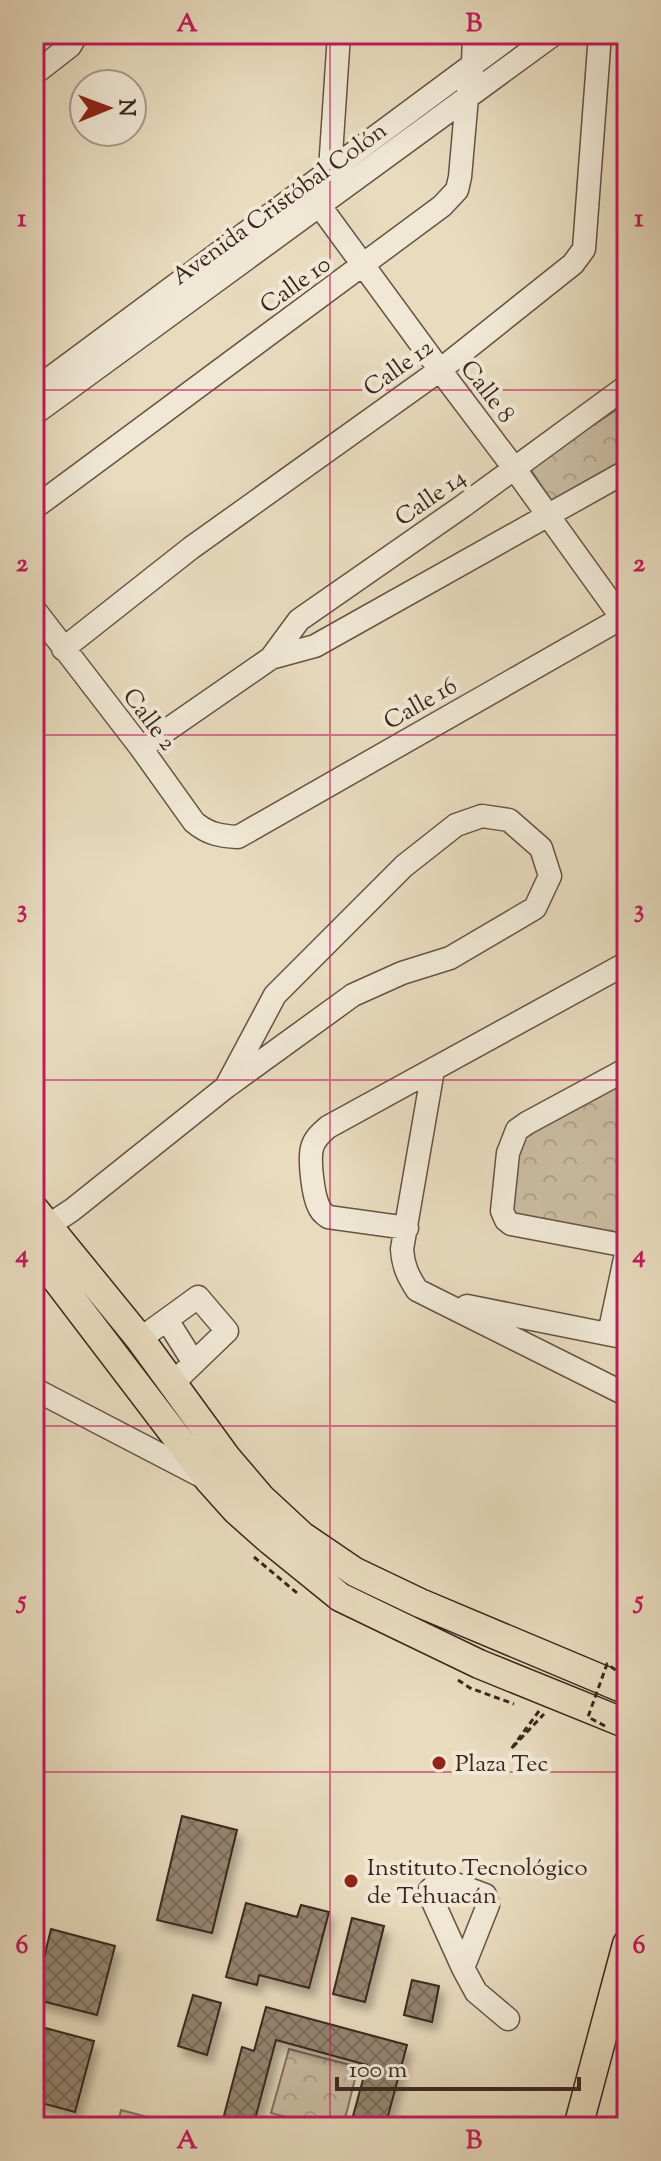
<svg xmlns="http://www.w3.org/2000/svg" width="661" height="2161" viewBox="0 0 661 2161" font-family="'Sorts Mill Goudy',serif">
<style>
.grass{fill:#cabca2;stroke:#82715f;stroke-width:2}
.park{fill:url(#park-crowns);stroke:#82715f;stroke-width:2}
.building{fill:url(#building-cross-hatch);stroke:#3a261c;stroke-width:2;filter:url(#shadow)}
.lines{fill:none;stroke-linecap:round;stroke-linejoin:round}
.minor-casing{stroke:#665344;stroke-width:25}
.major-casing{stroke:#3a261c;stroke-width:31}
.path{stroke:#3a261c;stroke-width:3;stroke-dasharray:6 4;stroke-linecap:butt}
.minor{stroke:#f0e8d5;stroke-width:22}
.major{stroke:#e8dbbe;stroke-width:28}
.path-bridge{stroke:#3a261c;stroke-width:3;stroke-dasharray:6 4;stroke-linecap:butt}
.grid{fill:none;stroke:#c2185b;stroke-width:2;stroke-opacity:0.55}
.poi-dot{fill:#8f2418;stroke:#f0e8d5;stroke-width:3}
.labels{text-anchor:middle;stroke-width:8;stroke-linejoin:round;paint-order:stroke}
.street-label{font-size:24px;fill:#3a261c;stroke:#f0e8d5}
.poi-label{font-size:24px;fill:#3a261c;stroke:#f0e8d5;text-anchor:start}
.neatline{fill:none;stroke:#c2185b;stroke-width:3}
.grid-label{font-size:26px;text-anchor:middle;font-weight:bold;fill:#c2185b}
</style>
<defs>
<pattern id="park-crowns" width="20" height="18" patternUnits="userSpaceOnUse" patternTransform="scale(2)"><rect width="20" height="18" fill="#cabca2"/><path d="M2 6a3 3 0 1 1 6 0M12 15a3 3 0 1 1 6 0" fill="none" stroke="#aea18b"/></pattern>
<pattern id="building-cross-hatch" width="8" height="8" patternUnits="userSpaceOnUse" patternTransform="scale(2)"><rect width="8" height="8" fill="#948470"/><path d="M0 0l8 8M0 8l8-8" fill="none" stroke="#7a6c5b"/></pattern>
<filter id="shadow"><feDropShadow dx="5" dy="8" stdDeviation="4" flood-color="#0004"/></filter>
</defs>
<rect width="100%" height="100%" fill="#e8dbbe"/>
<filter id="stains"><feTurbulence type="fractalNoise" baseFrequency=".0025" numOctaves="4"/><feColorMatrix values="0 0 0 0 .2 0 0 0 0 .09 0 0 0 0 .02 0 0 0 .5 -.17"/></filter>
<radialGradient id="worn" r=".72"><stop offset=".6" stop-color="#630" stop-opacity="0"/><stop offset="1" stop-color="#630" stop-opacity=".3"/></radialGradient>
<path class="grass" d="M121 2110 185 2127H117Z"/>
<path class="park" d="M627 403V462L554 505 529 467Z
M627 1075V1221L623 1240 509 1216 522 1131Z
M289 2049 358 2067 343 2127H324L271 2113Z"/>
<path class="building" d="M182 1816 237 1830 212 1933 157 1920Z
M246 1903 297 1917 301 1905 329 1912 309 1988 259 1975 257 1985 226 1977Z
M352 1918 384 1926 365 2002 333 1994Z
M51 1929 115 1946 97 2015 34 1999Z
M412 1980 439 1986 432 2022 404 2015Z
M193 1995 221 2003 207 2055 178 2046Z
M266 2007 407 2045 385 2127H350L367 2065 276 2040 253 2127H221L242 2047 254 2051Z
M34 2025 94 2041 75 2112 34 2101Z"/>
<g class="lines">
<g class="minor-casing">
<path id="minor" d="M34 74 70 46 77 34
M336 179 330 170 339 34
M311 194 440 370 514 468 627 625
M34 390 514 34
M34 414 554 34
M34 508 442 206 457 190 460 177 467 97 473 65 474 34
M34 609 141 748 194 822C208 834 220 836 238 837L627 615
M63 649 191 548 440 370 573 264 584 249 600 34
M271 658 315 646 627 471
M141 748 271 658 299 620 463 506 627 386
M627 1069 527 1123 517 1130 508 1153 502 1211 506 1220 511 1224 627 1246
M433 1070 402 1249C403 1266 408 1276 417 1290L627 1395
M407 1228 328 1217C323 1213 321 1212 319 1207 313 1196 309 1160 312 1148 314 1139 321 1133 328 1127L627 963
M34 1235 72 1210 226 1087 353 995 402 973 450 958 535 908 550 876 541 848 509 820 482 816 456 825 404 866 275 995 226 1087
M467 1306 627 1338
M167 1320 194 1363
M609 1334 627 1249
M140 1339 198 1297 227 1331 173 1383
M34 1389 207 1479
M463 1968 488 1905 485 1895 442 1879 430 1890V1895L463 1968 476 1992 508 2019"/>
</g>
<g class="major-casing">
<path id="major" d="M34 1209 140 1339 226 1457 261 1498 302 1536 355 1572 420 1603 627 1690
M34 1250 210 1481 236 1510 271 1541 340 1597 479 1664 627 1724
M578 2127 627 1944"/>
</g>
<path class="path" d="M254 1557 297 1593
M458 1680 470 1688 514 1704
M539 1711 511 1749 544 1714"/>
<use href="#minor" class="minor"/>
<use href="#major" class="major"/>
<path class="path-bridge" d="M605 1726 588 1717 607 1664 620 1673"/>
</g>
<path class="grid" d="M330 34V2127M34 390H627M34 735H627M34 1080H627M34 1426H627M34 1772H627"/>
<g class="poi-dot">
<circle cx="439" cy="1763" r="8"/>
<circle cx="351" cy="1881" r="8"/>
</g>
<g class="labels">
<g class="street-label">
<text transform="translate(279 203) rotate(-36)" y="8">Avenida Cristóbal Colón</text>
<text transform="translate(295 284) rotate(-36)" y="8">Calle 10</text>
<text transform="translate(398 367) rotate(-36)" y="8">Calle 12</text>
<text transform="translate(488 391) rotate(52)" y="8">Calle 8</text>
<text transform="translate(430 497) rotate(-35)" y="8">Calle 14</text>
<text transform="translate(420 703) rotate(-30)" y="8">Calle 16</text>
<text transform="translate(150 719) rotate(53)" y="8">Calle 2</text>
</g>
<g class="poi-label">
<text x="455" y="1771">Plaza Tec</text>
<text x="367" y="1875">Instituto Tecnológico<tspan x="367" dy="28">de Tehuacán</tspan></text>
</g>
</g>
<rect width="661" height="2161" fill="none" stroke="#e8dbbe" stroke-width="88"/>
<g transform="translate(108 108) rotate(89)"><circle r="38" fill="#f0e8d5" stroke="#a79a8b" stroke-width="2"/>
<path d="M0-6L14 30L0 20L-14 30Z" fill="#8f2418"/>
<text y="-12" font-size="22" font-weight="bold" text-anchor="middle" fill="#3a261c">N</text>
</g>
<path d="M337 2077v12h242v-12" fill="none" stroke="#3a261c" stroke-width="4"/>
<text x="349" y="2077" font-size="24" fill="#3a261c" stroke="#f0e8d5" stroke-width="6" paint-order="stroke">100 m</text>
<rect x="44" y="44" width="573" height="2073" class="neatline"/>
<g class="grid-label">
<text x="187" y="31">A</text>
<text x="474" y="31">B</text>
<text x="22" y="226">1</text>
<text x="639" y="226">1</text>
<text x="22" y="571">2</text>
<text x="639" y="571">2</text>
<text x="22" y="917">3</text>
<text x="639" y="917">3</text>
<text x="22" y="1262">4</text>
<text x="639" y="1262">4</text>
<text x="22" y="1608">5</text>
<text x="639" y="1608">5</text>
<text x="22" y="1953">6</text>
<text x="639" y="1953">6</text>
<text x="187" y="2148">A</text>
<text x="474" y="2148">B</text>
</g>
<rect width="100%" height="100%" filter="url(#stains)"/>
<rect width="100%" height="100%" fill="url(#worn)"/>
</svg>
